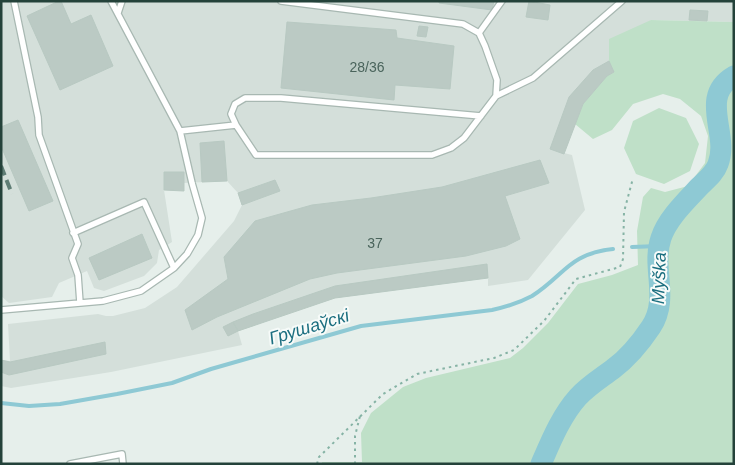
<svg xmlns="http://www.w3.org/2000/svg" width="735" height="465" viewBox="0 0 735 465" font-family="Arial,sans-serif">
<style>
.built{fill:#d4dfda}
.green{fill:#bfe0c8}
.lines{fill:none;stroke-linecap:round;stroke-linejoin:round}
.stream{stroke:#8ec9d4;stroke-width:4}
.river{stroke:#8ec9d4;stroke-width:21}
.building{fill:#bbcac4;stroke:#b8c9c2}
.service-casing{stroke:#a8b8b2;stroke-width:8}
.path{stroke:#86b3a5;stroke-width:2;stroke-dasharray:2.5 4;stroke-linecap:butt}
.service{stroke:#fff;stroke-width:5.5}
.rail{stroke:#5f7d75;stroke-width:4;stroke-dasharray:10 5;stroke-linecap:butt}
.labels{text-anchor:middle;stroke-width:4;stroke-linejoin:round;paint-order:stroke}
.number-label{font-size:14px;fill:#4a645c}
.water-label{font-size:18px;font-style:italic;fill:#1c6f80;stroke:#f7fbf9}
</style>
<rect width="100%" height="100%" fill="#e6efeb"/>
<path class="built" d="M1 1H734V22L651 20 614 72 583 104 564 153 572 155 585 210 528 280 488 286V278L335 298 238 331 242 345 111 372 11 388 1 386V360L10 361 8 324 98 314 106 316H113L145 308 177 287 234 221 242 205 238 193 227 181 184 183V191L164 190 172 242 159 250 157 263 144 276 104 291 94 288 87 271 59 283 52 297 9 303 1 296Z"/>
<path class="green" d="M651 20 734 22V464H322V462H362L361 433 371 413 403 387 426 378 510 358 523 348 548 323 578 284 612 275 638 265 637 231 643 197 651 188 665 192 688 186 705 163 708 136 701 116 680 99 663 94 633 104 612 130 593 139 575 124 583 104 607 76 614 72 609 61V39Z
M659 108 686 118 699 144 690 171 664 184 636 174 624 148 633 121Z"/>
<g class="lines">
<path class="stream" d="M632 247 659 246
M1 403 29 406 60 404 117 394 172 383 211 369 361 326 492 310C506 307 519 303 532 296 565 275 568 254 613 249"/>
<path class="river" d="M541 464C551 441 561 416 578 397 588 386 601 378 613 369 628 358 641 342 651 327 670 298 651 268 661 238 667 219 686 201 699 187 706 180 715 173 718 164 730 134 698 97 734 76"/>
</g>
<path class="building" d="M59 1H61L71 24 91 15 113 66 60 90 27 16Z
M439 1H494L492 10 439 3Z
M529 1 550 5 548 20 526 17Z
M690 10 708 11 707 21 689 20Z
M287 22 396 30 397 38 454 46 450 89 395 85 394 100 281 88Z
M419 26 428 27 426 37 417 36Z
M609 61 614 72 607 76 583 104 564 154 550 149 569 97 593 70Z
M18 120 53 201 29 211 1 146V127Z
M224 141 227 181 202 182 200 143Z
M540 160 549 183 505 196 520 239 506 246 466 256 337 273 310 279 217 317 192 330 185 310 228 279 224 257 255 221 312 205 371 198 442 187Z
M164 172H184V191L164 190Z
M275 180 280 191 242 205 238 193Z
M142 234 152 258 99 280 89 258Z
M487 264 488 278 335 298 238 331 233 322 253 314 335 286Z
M233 322 238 331 228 336 223 327Z
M105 342 106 354 9 375 1 372V360L10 362Z"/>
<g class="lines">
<g class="service-casing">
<path id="service" d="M14 1 38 117 39 135 78 244 72 258 78 275 80 303
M118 13 122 1
M479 33 502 1
M496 96 533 78 622 1
M236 125 231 114 235 104 245 98H281L481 116
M180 131 236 125 256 155H432L451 148 464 138 496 96 497 80 485 46 479 33 463 24 281 1
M73 233 144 202 174 268
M1 310 103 301 141 291 174 268 187 254 198 235 202 218 192 183 180 131 111 1
M70 464 122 454 123 464"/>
</g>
<path class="path" d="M317 464 319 457 383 394 417 374 494 358 514 350 544 321 576 279 620 267 623 259 624 212 633 178
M355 464V436L360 416"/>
<use href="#service" class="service"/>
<path class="rail" d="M1 166 12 194"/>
</g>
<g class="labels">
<g class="number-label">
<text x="367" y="72">28/36</text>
<text x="375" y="248">37</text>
</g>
<g class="water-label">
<text transform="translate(659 278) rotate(-88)" y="6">Муška</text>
<text transform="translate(309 327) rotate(-17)" y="6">Грушаўскі</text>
</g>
</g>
<rect width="735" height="465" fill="none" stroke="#24423a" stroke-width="5"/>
</svg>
